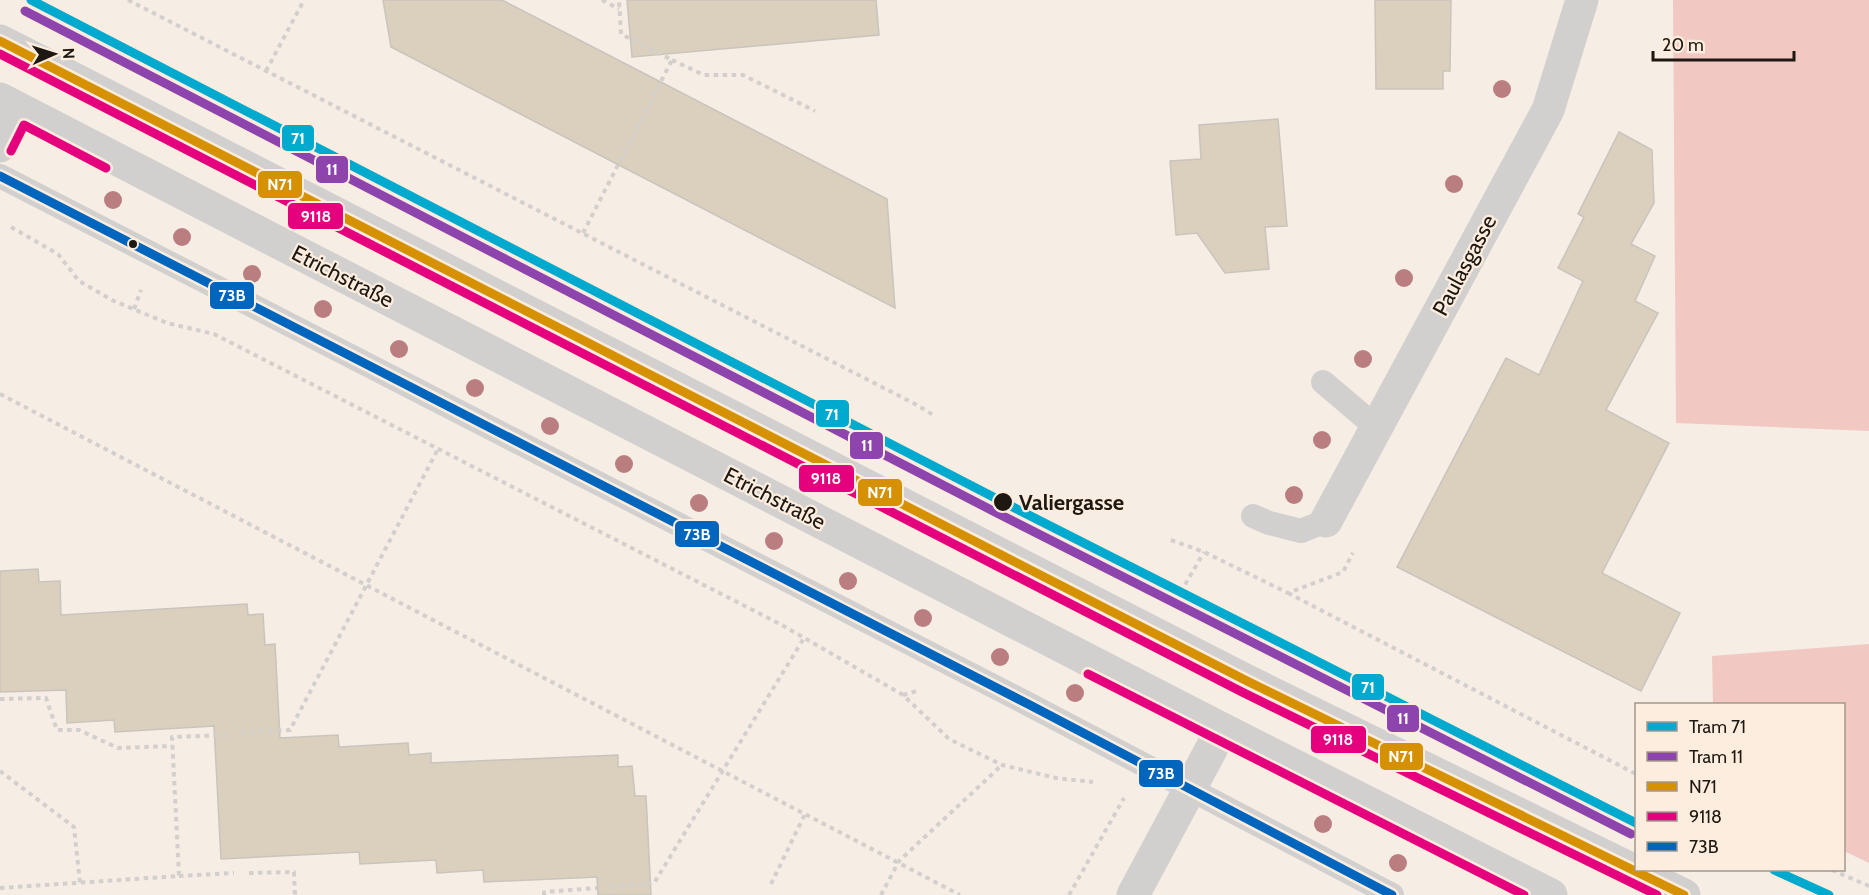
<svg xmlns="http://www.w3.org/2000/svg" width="1869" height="895" viewBox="0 0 1869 895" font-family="Cabin,sans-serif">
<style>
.green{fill:#f2c8c3}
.building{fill:#dad0bd;stroke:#c9c4bd;stroke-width:1.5}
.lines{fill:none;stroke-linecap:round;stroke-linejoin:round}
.path{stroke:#d2cfcc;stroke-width:4;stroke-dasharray:4.5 4.5;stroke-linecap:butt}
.lane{stroke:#d2d0ce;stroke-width:24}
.street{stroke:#d2d0ce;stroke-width:33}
.primary{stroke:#d2d0ce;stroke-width:33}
.bus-1-casing{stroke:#fdedde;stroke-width:14}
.bus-2-casing{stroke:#fdedde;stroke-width:14}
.bus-3-casing{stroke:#fdedde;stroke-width:14}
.bus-1{stroke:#d69103;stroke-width:9}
.bus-2{stroke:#e5007d;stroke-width:9}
.bus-3{stroke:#0065bd;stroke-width:9}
.tram-1-casing{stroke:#fdedde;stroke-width:14}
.tram-2-casing{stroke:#fdedde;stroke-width:14}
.tram-1{stroke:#00a9ce;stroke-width:9}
.tram-2{stroke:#8e44ad;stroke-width:9}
.tree{fill:#ba7e80}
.bus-dot{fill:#1d1812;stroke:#fdedde;stroke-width:2}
.labels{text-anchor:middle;stroke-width:4.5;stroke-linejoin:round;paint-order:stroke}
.street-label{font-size:22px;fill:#1d1812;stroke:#fdedde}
.stop-label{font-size:22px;font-weight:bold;fill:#1d1812;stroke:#fdedde;text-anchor:start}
.line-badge{stroke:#fdedde;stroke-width:2}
.badge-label{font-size:16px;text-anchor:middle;font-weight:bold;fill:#fff}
</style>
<rect width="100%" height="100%" fill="#f6ede5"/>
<path class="green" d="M1673 0H1869V431L1676 423Z
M1869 644V863L1844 851V704H1713L1712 656Z"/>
<path class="building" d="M383 0H502L887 199 895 308 391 47Z
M627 0H876L879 35 632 57Z
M1375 0H1451L1450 71H1443V89H1376Z
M1278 119 1287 226 1265 227 1269 269 1225 273 1197 233 1176 235 1170 161 1201 159 1199 125Z
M1619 132 1652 150 1654 203 1631 244 1655 256 1635 301 1658 313 1606 410 1669 443 1602 573 1680 613 1641 691 1397 567 1506 358 1539 375 1583 281 1558 268 1584 217 1578 214Z
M38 569 39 582 60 581 61 615 247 604 248 615 263 614 265 645 275 644 280 738 338 735 339 747 408 743 409 755 431 753V763L618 755V767L632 766 635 796H646L651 895H598L597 877 484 882 483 870 437 873 436 860 360 864 359 852 221 859 214 726 115 732 114 720 67 723 66 690 0 692V571Z"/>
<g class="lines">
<path class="path" d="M128 0 915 404 935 416
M602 0 619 9
M672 60 704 75H743L815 111
M266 71 304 0
M11 227 58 254 79 281 114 301 167 323 214 334 780 624 903 695 949 739 1002 765 1056 778 1093 782
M583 233 672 60 621 34 619 0
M134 309 141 290
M0 394 960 895
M1171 540 1204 552 1288 593 1343 572 1353 553
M1288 593 1636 774
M1176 600 1204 552
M903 695 920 690
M0 699 46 698 57 730H79L118 748 172 746
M241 732 290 730 438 449
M0 771 74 827 80 883
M1832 870 1869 886
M249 873 294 872 295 895
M179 876 234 873
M771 884 806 812
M611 887 654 883 804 638
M0 888 179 876 172 737 227 735
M544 895V892L597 888
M881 895 899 861 1002 765
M1069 895 1124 798"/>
<path class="lane" d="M0 176 1028 704 1392 895
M1323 382 1376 427
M1253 516 1269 523 1301 531 1326 521"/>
<path class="street" d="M0 146 19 109
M1326 521 1548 110 1582 0
M1133 895 1222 729"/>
<path class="primary" d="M0 41 1247 681 1684 895
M0 99 1222 729 1551 895"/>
<g class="bus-1-casing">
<path id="bus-1" d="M0 41 1247 681 1684 895"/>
</g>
<g class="bus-2-casing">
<path id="bus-2" d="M0 54 1242 692 1657 895
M11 151 24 125 106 168
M1088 674 1524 895"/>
</g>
<g class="bus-3-casing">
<path id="bus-3" d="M0 176 1028 704 1392 895"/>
</g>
<use href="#bus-1" class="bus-1"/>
<use href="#bus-2" class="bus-2"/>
<use href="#bus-3" class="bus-3"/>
<g class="tram-1-casing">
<path id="tram-1" d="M31 0 1003 502 1636 823
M1774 870 1829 895"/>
</g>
<g class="tram-2-casing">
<path id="tram-2" d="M25 11 997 513 1631 834"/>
</g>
<use href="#tram-1" class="tram-1"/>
<use href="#tram-2" class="tram-2"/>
</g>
<g class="tree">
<circle cx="1502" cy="89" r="9"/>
<circle cx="1454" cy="184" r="9"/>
<circle cx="113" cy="200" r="9"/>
<circle cx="182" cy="237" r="9"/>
<circle cx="252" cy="274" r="9"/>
<circle cx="1404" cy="278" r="9"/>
<circle cx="323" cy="309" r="9"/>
<circle cx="399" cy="349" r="9"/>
<circle cx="1363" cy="359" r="9"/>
<circle cx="475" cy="388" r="9"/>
<circle cx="550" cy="426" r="9"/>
<circle cx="1322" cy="440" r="9"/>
<circle cx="624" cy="464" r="9"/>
<circle cx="1294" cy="495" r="9"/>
<circle cx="699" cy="503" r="9"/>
<circle cx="774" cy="541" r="9"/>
<circle cx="848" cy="581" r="9"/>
<circle cx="923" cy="618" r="9"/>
<circle cx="1000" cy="657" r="9"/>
<circle cx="1075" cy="693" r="9"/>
<circle cx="1323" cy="824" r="9"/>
<circle cx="1398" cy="863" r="9"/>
</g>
<g class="bus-dot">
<circle cx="133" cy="244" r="5"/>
<circle cx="1003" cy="502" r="10"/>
</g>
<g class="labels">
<g class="street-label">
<text transform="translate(1464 265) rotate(-62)" y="8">Paulasgasse</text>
<text transform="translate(343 276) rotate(27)" y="8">Etrichstraße</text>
<text transform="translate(775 498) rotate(27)" y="8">Etrichstraße</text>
</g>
<g class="stop-label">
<text x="1019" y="510">Valiergasse</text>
</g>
</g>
<g class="line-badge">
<rect x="281" y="124" width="34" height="28" rx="6" fill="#00a9ce"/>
<rect x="315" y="155" width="34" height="29" rx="6" fill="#8e44ad"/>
<rect x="257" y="170" width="46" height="29" rx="6" fill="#d69103"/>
<rect x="287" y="202" width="57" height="28" rx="6" fill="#e5007d"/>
<rect x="209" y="281" width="46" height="29" rx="6" fill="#0065bd"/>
<rect x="815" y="399" width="35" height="29" rx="6" fill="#00a9ce"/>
<rect x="849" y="431" width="35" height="29" rx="6" fill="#8e44ad"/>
<rect x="798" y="464" width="57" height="29" rx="6" fill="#e5007d"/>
<rect x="857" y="478" width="46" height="29" rx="6" fill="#d69103"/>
<rect x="674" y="520" width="46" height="28" rx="6" fill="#0065bd"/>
<rect x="1351" y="673" width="34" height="28" rx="6" fill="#00a9ce"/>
<rect x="1386" y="704" width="34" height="29" rx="6" fill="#8e44ad"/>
<rect x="1310" y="725" width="57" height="29" rx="6" fill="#e5007d"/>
<rect x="1379" y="742" width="45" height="29" rx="6" fill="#d69103"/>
<rect x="1138" y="759" width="46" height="29" rx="6" fill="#0065bd"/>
</g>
<g class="badge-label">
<text x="298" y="144">71</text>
<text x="332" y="175">11</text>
<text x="280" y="190">N71</text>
<text x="316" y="222">9118</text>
<text x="232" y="301">73B</text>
<text x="832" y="420">71</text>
<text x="867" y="451">11</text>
<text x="826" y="484">9118</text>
<text x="880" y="498">N71</text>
<text x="697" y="540">73B</text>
<text x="1368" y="693">71</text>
<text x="1403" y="724">11</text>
<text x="1338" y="745">9118</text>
<text x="1401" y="762">N71</text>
<text x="1161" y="779">73B</text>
</g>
<rect x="1635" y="703" width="210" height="168" fill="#fdedde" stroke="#a3988c" stroke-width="1.5"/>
<rect x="1647" y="722" width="30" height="9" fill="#00a9ce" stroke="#a3988c" stroke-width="1.5"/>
<text x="1689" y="733" font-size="18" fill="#1d1812">Tram 71</text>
<rect x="1647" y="752" width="30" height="9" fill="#8e44ad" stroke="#a3988c" stroke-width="1.5"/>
<text x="1689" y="763" font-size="18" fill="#1d1812">Tram 11</text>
<rect x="1647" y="782" width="30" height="9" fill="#d69103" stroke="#a3988c" stroke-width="1.5"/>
<text x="1689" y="793" font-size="18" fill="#1d1812">N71</text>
<rect x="1647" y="812" width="30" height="9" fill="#e5007d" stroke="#a3988c" stroke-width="1.5"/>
<text x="1689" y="823" font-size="18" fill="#1d1812">9118</text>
<rect x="1647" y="842" width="30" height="9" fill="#0065bd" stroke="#a3988c" stroke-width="1.5"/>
<text x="1689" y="853" font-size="18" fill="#1d1812">73B</text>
<g transform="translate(54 54) rotate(87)" stroke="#fdedde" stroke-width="4.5" paint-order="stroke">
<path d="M0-4.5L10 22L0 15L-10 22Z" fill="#1d1812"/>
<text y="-9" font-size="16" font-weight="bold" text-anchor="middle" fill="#1d1812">N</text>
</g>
<path d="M1653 51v9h141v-9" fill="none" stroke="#1d1812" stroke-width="3"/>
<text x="1662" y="51" font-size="18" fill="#1d1812" stroke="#fdedde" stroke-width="4.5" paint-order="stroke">20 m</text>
</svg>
